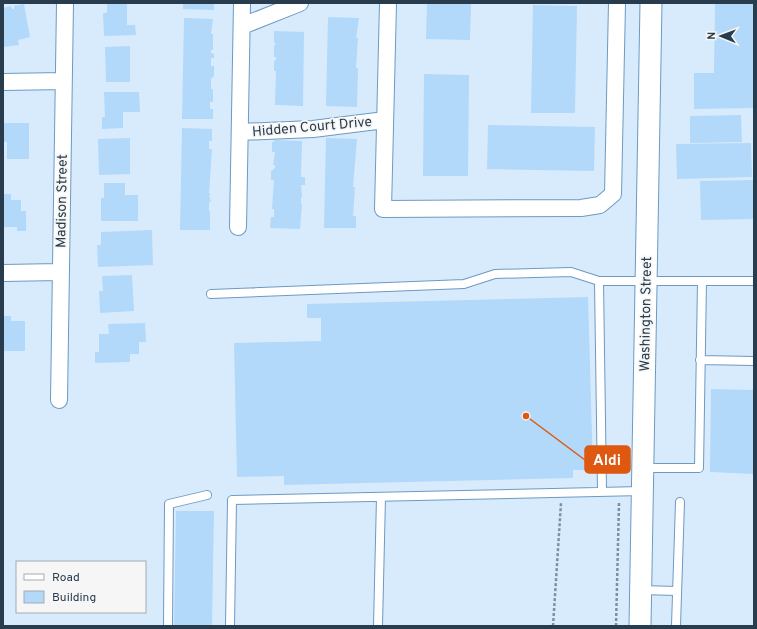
<svg xmlns="http://www.w3.org/2000/svg" width="757" height="629" viewBox="0 0 757 629" font-family="Overpass,sans-serif">
<style>
.building{fill:#b2d8fa}
.lines{fill:none;stroke-linecap:round;stroke-linejoin:round}
.service-casing{stroke:#6c9ac2;stroke-width:10}
.minor-casing{stroke:#6c9ac2;stroke-width:18}
.tertiary-casing{stroke:#6c9ac2;stroke-width:23}
.path{stroke:#7c90a1;stroke-width:2.5;stroke-dasharray:3 2;stroke-linecap:butt}
.service{stroke:#fff;stroke-width:8}
.minor{stroke:#fff;stroke-width:16}
.tertiary{stroke:#fff;stroke-width:21}
.labels{text-anchor:middle;stroke-width:3.5;stroke-linejoin:round;paint-order:stroke}
.street-label{font-size:14px;fill:#283c4d;stroke:#f6f6f6}
.leader{fill:none;stroke:#de580f;stroke-width:1.5}
.callout-dot{fill:#de580f;stroke:#f6f6f6;stroke-width:1.5}
.callout{fill:#de580f;stroke:#de580f;stroke-width:1.5}
.callout-label{font-size:15px;text-anchor:middle;font-weight:bold;fill:#fff}
</style>
<rect width="100%" height="100%" fill="#d8ebfd"/>
<path class="building" d="M107 3H127V25H135L136 35 104 36 103 13H107Z
M183 3H214V10L183 9Z
M427 3H471L470 40 426 39Z
M715 3H754V108L694 109V73H714Z
M24 4 30 37 18 40 19 45 3 47V8L11 6 12 9H14V6Z
M533 5 577 6 575 113H531Z
M328 17 359 18 356 38H358L356 68H358L357 107 326 106Z
M184 18 213 19 211 34H213V50H211V53L214 54V58H211V66H214V76L211 79V89H213V102H210V109H213V119H182Z
M274 31 304 32 303 106 275 105 276 71H274V62L276 59V57H274V47L276 43H274Z
M130 46V82H106L105 47Z
M424 74 469 75 468 176H423Z
M104 92H139L140 112H123V128L102 129V117H105Z
M741 115 742 142 690 143V116Z
M3 123H29V159H7V142H3Z
M488 125 595 127 594 171 487 169Z
M182 128 212 129V141H209V149H212L209 193 211 195H209L211 202H209V211H210V230H180Z
M130 138V174L99 175 98 139Z
M326 138 357 139 353 187H355L353 216H356V228H324Z
M274 140 302 141 301 177H305V185H301L302 197H301V204H302L300 229 270 228 271 217H274V209H272L274 180H271V171L275 168V165H273L275 152H272V142H274Z
M751 143 752 177 677 179 676 144Z
M754 180V219L701 220 700 181Z
M104 183H125V195H138V221H101V198H104Z
M3 194H11V200H21V211H26V231H17V227H3Z
M152 230 153 265 98 267 97 245H101V232Z
M132 275 134 311 100 313 99 291H103L102 276Z
M588 297 593 470H573V478L284 485V476L237 477 234 343 321 341V318H307V304Z
M3 316H11V321H25V351H3Z
M145 323 146 342H139V354H130V362L95 363V352H99V334H109L108 324Z
M711 389 754 390V474L710 472Z
M176 511H214L212 626H174Z"/>
<g class="lines">
<g class="service-casing">
<path id="service" d="M599 281H702L699 468H644
M702 281H754
M211 294 464 284 495 274 571 272 599 281 602 491
M700 360 754 361
M641 590 677 591
M168 626 169 504 207 495
M230 626 232 500 642 491
M378 626 381 497
M676 626 680 502"/>
</g>
<g class="minor-casing">
<path id="minor" d="M388 3 383 209 581 208 600 205 613 194 617 3
M242 26 300 3
M3 82 63 81
M240 132 313 129 385 120
M238 227 242 3
M3 273 59 272
M59 400 65 3"/>
</g>
<g class="tertiary-casing">
<path id="tertiary" d="M640 626 651 3"/>
</g>
<path class="path" d="M553 626 561 503
M616 626 619 503"/>
<use href="#service" class="service"/>
<use href="#minor" class="minor"/>
<use href="#tertiary" class="tertiary"/>
</g>
<g class="labels">
<g class="street-label">
<text transform="translate(312 126) rotate(-5)" y="5">Hidden Court Drive</text>
<text transform="translate(61 201) rotate(-89)" y="5">Madison Street</text>
<text transform="translate(645 314) rotate(-89)" y="5">Washington Street</text>
</g>
</g>
<path class="leader" d="M526 416L585 460"/>
<circle class="callout-dot" cx="526" cy="416" r="4"/>
<rect class="callout" x="585" y="446" width="45" height="27" rx="4"/>
<g class="callout-label">
<text x="607" y="465">Aldi</text>
</g>
<rect width="757" height="629" fill="none" stroke="#283c4d" stroke-width="8"/>
<rect x="16" y="561" width="130" height="52" fill="#f6f6f6" stroke="#a4acb2"/>
<rect x="24" y="574" width="20" height="6" fill="#ffffff" stroke="#a4acb2"/>
<text x="52" y="581" font-size="12" fill="#283c4d">Road</text>
<rect x="24" y="591" width="20" height="12" fill="#b2d8fa" stroke="#a4acb2"/>
<text x="52" y="601" font-size="12" fill="#283c4d">Building</text>
<g transform="translate(721 36) rotate(271)" stroke="#f6f6f6" stroke-width="3" paint-order="stroke">
<path d="M0-3L7 15L0 10L-7 15Z" fill="#283c4d"/>
<text y="-6" font-size="11" font-weight="bold" text-anchor="middle" fill="#283c4d">N</text>
</g>
</svg>
